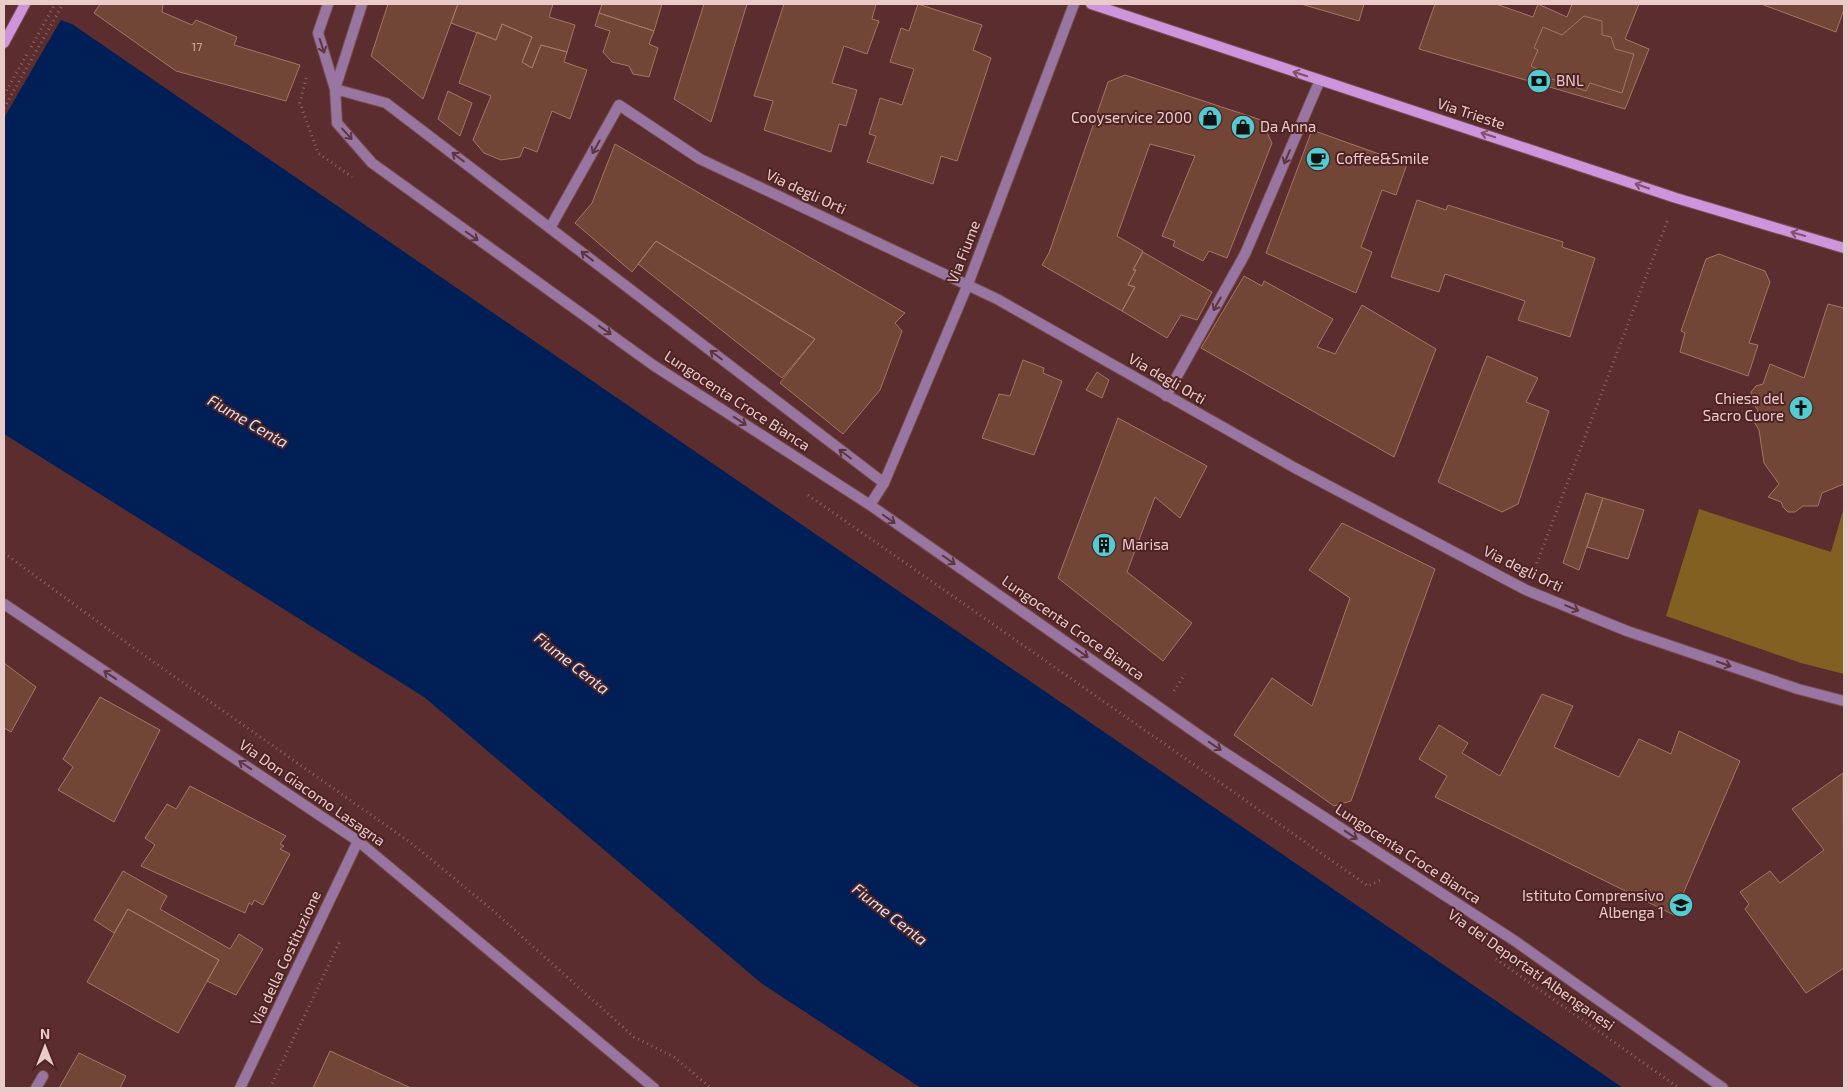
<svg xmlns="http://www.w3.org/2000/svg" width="1848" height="1092" viewBox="0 0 1848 1092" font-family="'Exo 2',sans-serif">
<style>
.green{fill:#826022}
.water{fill:#001f57}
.pier{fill:#5b2d2e}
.building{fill:#734536;stroke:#a67564}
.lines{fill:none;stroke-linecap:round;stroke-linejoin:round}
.street-casing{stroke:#774d4d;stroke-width:12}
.secondary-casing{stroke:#774d4d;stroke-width:12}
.path{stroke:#8d6565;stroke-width:3;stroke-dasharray:1 4;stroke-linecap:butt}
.street{stroke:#9976a2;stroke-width:10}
.secondary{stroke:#cd95db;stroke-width:10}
.oneway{stroke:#5e343d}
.oneway2{stroke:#81516d}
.labels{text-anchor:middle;stroke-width:4;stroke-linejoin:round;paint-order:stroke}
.number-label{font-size:12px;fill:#ccaaa5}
.poi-label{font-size:15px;fill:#e9cbca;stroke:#4f2324;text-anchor:start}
.street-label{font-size:15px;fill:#e9cbca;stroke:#4f2324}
.water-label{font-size:16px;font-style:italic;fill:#d7e2f5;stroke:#4f2324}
</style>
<rect width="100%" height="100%" fill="#5b2d2e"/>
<path class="green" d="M1844 507V674L1801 663 1666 616 1699 509 1831 552Z"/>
<path class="water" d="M4 4H15L72 24 1623 1088H921L761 983 424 697 4 434Z"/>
<path class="pier" d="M4 4H22L62 18 4 118Z"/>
<path class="building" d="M100 4H163L162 12 192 25 196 20 237 37 234 45 300 65 286 101 176 71 94 13Z
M388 4H458L423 99 371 56Z
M458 4H553L549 17 575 25 567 52 541 45 532 68 522 62 532 37 502 24 496 40 451 23Z
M602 4H662L654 31 599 13Z
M704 4H747L711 122 674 99Z
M784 4H876L872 19 879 21 867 54 844 46 832 83 857 90 846 126 839 124 831 152 764 130 773 101 754 96Z
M918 4 982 25 973 50 991 58 957 161 941 156 933 184 867 162 876 136 869 134 880 98 902 105 914 69 890 62 901 28 909 31Z
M1301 4H1364L1359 21Z
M1435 4H1496L1533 17 1538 4 1567 17 1572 4H1639L1625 39 1649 49 1625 109 1419 49Z
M1761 4H1844V9L1836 32Z
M599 13 654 31 649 44 658 48 649 77 633 74 629 66 612 62 603 52 610 31 595 26Z
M1584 16 1602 21V35L1611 37 1615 49 1634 54 1622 93 1590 83 1586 91 1549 78 1551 76 1531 66 1538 50 1534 48 1543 27 1562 35Z
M502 24 532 37 522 62 532 68 541 45 567 52 564 62 587 70 570 119 552 111 537 152 524 147 520 157 501 160 484 153 473 140 491 96 459 83 477 32 496 40Z
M1125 75 1261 120 1272 143 1227 258 1209 251 1203 261 1173 246 1175 241 1162 236 1195 156 1150 144 1117 236 1143 251 1133 270H1136L1128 285 1135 287 1122 311 1042 265 1049 253 1108 82Z
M448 91 472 103 460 136 438 119Z
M1312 130 1407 164 1396 195 1382 190 1361 247 1372 252 1356 293 1266 253Z
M615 144 905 313 895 323 902 331 880 390 843 434 780 383 815 339 656 241 632 272 575 223 592 203Z
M1417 200 1446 210 1448 205 1563 242 1562 247 1595 258 1570 337 1518 320 1525 301 1445 274 1439 292 1391 277Z
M656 241 785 321 815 339 782 378 638 264Z
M1143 252 1212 292 1197 320 1181 315 1167 338 1122 311 1135 287 1128 285 1136 270H1133Z
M1719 254 1765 271 1770 282 1749 343 1758 345 1748 376 1680 352 1685 333 1681 331 1706 259Z
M1244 276 1262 286 1264 281 1333 319 1317 347 1335 354 1362 305 1436 349 1394 457 1201 348Z
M1828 304 1844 308V484L1822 493 1818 506H1803L1795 512H1788L1783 507 1781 502 1768 497 1779 484 1764 463 1759 430 1753 420 1758 410 1752 402 1751 392 1756 386 1763 384 1770 364 1804 378Z
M1487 356 1538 378 1526 402 1549 411 1518 504 1502 512 1438 482Z
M1023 360 1044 368 1043 373 1062 381 1034 455 982 438 999 394 1010 396Z
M1097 372 1109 380 1102 398 1086 390Z
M1118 418 1207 466 1180 518 1155 497 1127 572 1192 623 1163 661 1058 578Z
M1586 493 1603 498 1579 570 1563 563Z
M1603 498 1644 510 1628 559 1587 547Z
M1342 523 1435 569 1351 801 1334 806 1234 735 1272 678 1312 706 1350 598 1309 570Z
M4 663 36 687 11 732 4 728Z
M1542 694 1573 706 1554 747 1619 777 1639 739 1671 754 1679 731 1740 761 1674 915 1435 797 1447 776 1419 759 1439 725 1468 743 1462 753 1500 776Z
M100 697 160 730 114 822 58 790 73 767 63 759Z
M1843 773 1844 968 1806 993 1745 909 1749 904 1740 892 1770 871 1780 883 1824 850 1792 809Z
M190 786 286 836 280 844 284 846 280 849 290 854 263 905 254 900 252 905 249 903 245 913 141 866 155 845 145 838 167 804 176 809Z
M123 871 167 896 160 909 230 949 239 934 263 949 236 995 207 981 219 960 128 909 114 933 94 920Z
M128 909 219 960 178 1033 87 982Z
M330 1051 411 1088H313Z
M79 1053 126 1076 120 1088H59Z"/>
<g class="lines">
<g class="street-casing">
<path id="street" d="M328 4 318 33 335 89 337 123 372 163 653 365 870 505 1216 747 1515 941 1723 1088
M335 89 386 103 884 483
M335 89 362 4
M550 228 619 105 700 159 997 299 1295 468 1526 590 1627 631 1798 689 1844 701
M1166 396 1245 254 1320 80
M870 505 884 483 968 284 1074 4
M4 604 358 841 654 1088
M36 1088 43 1076
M240 1088 358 841"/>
</g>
<g class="secondary-casing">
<path id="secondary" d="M1091 4 1676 198 1844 248
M4 43 25 4"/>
</g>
<path class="path" d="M31 47 55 4
M306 78 300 103 318 153 352 177
M4 95 27 54
M4 108 63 4
M808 495 1368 886 1381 880
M4 553 131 646 411 843 489 907 634 1037 674 1057 711 1088
M1535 568 1668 219
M1174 691 1185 674
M1496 959 1679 1088
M270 1088 340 941"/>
<use href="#street" class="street"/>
<use href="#secondary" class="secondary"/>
</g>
<defs><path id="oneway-shaft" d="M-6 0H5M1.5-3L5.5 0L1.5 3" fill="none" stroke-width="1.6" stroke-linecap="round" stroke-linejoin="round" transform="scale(1.25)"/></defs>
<g class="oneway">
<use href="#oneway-shaft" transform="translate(322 46) rotate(72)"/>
<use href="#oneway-shaft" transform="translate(347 134) rotate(48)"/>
<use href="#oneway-shaft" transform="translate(596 147) rotate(119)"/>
<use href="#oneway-shaft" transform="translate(458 157) rotate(-143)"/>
<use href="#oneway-shaft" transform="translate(1287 157) rotate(113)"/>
<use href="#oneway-shaft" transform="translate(472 236) rotate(35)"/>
<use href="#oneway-shaft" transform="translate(587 256) rotate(-142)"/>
<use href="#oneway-shaft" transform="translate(1217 304) rotate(119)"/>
<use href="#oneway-shaft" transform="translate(605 330) rotate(35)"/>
<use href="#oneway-shaft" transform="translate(716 355) rotate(-143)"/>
<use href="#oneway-shaft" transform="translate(740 421) rotate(33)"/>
<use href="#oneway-shaft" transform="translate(845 454) rotate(-143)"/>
<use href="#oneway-shaft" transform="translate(889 519) rotate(35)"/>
<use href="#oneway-shaft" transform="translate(949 560) rotate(35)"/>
<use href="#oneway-shaft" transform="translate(1572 608) rotate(22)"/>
<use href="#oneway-shaft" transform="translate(1082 653) rotate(35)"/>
<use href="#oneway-shaft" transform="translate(1724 664) rotate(19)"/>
<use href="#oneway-shaft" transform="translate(110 675) rotate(-146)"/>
<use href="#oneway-shaft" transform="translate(1215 746) rotate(34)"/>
<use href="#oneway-shaft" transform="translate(245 765) rotate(-146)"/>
<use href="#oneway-shaft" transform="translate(1351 835) rotate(33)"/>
</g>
<g class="oneway2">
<use href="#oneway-shaft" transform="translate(1300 74) rotate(-162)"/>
<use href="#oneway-shaft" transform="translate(1488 135) rotate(-162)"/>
<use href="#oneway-shaft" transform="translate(1642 186) rotate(-161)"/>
<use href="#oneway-shaft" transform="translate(1798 234) rotate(-164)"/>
</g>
<defs>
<g id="bank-disc" transform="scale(1.25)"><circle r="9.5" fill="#51ccd2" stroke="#4f2324"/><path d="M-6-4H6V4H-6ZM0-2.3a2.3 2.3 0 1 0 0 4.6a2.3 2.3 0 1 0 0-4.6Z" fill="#111"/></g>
<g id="shop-disc" transform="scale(1.25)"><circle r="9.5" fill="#51ccd2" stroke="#4f2324"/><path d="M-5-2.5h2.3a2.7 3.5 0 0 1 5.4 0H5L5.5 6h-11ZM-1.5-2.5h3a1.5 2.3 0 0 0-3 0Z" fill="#111"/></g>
<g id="cafe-disc" transform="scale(1.25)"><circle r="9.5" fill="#51ccd2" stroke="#4f2324"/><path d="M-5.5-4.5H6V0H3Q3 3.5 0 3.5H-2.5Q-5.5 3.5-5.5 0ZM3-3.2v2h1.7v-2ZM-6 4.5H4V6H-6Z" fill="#111"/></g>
<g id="church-disc" transform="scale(1.25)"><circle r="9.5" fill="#51ccd2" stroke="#4f2324"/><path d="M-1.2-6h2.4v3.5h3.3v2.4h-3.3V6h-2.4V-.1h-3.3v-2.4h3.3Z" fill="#111"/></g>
<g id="building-disc" transform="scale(1.25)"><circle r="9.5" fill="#51ccd2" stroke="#4f2324"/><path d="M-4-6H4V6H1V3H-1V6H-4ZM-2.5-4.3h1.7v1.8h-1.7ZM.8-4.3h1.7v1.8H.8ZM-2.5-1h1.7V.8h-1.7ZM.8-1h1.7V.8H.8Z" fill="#111"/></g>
<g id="school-disc" transform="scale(1.25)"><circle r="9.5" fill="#51ccd2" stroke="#4f2324"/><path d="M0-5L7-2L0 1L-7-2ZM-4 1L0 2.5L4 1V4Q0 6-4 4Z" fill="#111"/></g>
</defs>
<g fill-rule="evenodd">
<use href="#bank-disc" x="1539" y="81"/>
<use href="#shop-disc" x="1210" y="118"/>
<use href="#shop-disc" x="1243" y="127"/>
<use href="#cafe-disc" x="1318" y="159"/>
<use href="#church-disc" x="1801" y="408"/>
<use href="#building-disc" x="1104" y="545"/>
<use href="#school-disc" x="1681" y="905"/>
</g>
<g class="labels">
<g class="number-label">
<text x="197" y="51">17</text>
</g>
<g class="poi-label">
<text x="1556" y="86">BNL</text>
<text x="1192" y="123" text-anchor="end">Cooyservice 2000</text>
<text x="1260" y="132">Da Anna</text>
<text x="1336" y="164">Coffee&amp;Smile</text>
<text x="1784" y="404" text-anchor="end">Chiesa del<tspan x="1784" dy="17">Sacro Cuore</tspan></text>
<text x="1122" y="550">Marisa</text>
<text x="1664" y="901" text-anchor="end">Istituto Comprensivo<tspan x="1664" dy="17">Albenga 1</tspan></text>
</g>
<g class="street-label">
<text transform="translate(1471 114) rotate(18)" y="5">Via Trieste</text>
<text transform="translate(806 192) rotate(25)" y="5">Via degli Orti</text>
<text transform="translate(964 252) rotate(-69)" y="5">Via Fiume</text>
<text transform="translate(1167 379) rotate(30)" y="5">Via degli Orti</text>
<text transform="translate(737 401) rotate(33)" y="5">Lungocenta Croce Bianca</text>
<text transform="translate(1523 569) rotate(26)" y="5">Via degli Orti</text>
<text transform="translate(1073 628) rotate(35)" y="5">Lungocenta Croce Bianca</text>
<text transform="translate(312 793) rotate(35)" y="5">Via Don Giacomo Lasagna</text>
<text transform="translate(1408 854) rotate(33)" y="5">Lungocenta Croce Bianca</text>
<text transform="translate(286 958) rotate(-65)" y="5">Via della Costituzione</text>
<text transform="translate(1531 970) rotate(35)" y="5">Via dei Deportati Albenganesi</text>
</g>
<g class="water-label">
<text transform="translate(248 421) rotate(30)" y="6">Fiume Centa</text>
<text transform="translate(572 663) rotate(38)" y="6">Fiume Centa</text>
<text transform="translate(890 914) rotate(38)" y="6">Fiume Centa</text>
</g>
</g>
<rect width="1848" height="1092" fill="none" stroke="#e9cbca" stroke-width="10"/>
<g transform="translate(45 1047)" stroke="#4f2324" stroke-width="4" paint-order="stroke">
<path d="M0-4L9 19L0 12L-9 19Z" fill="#e9cbca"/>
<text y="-8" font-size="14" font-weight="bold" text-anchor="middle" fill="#e9cbca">N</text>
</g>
</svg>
